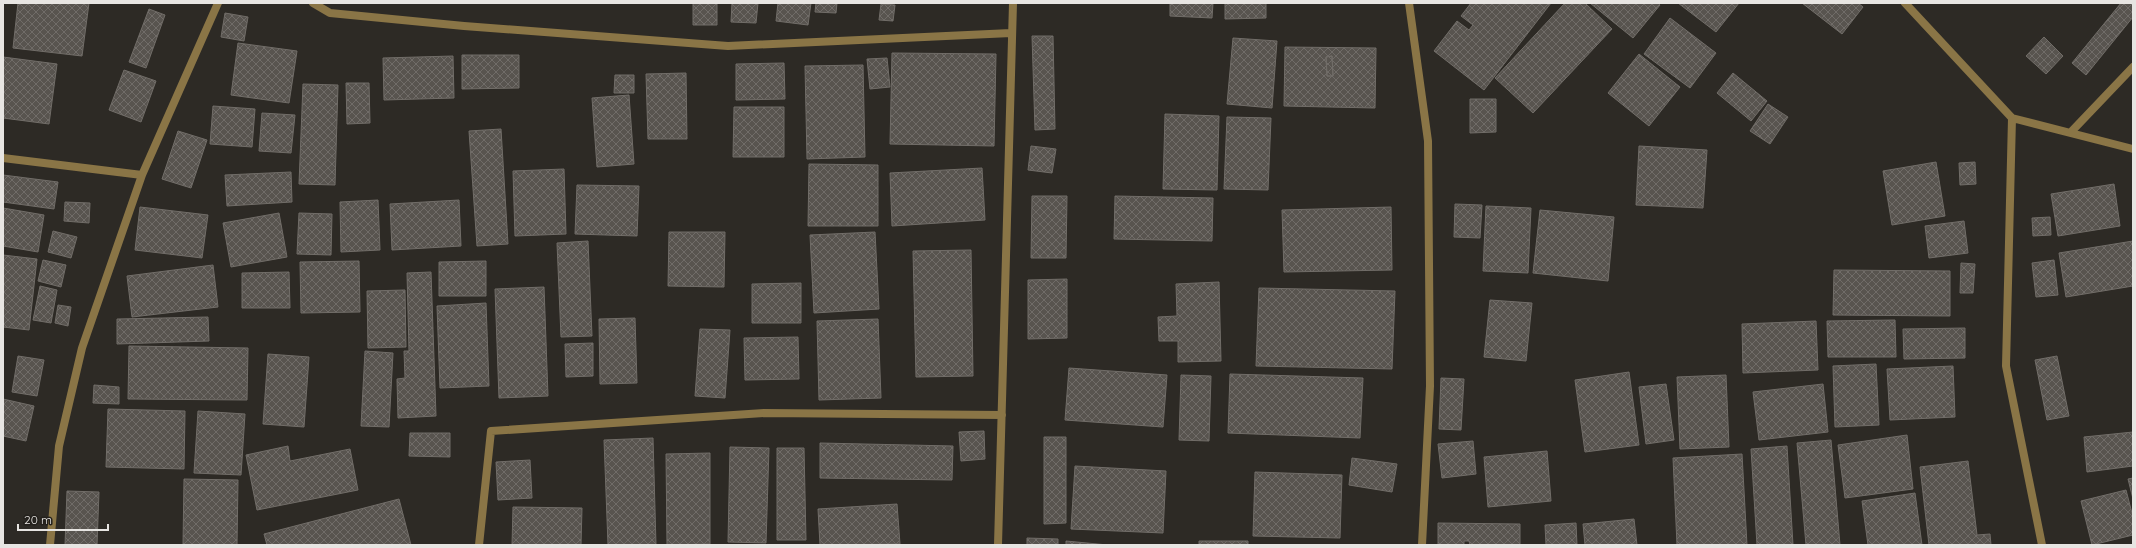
<svg xmlns="http://www.w3.org/2000/svg" width="2136" height="548" viewBox="0 0 2136 548" font-family="Quicksand,sans-serif">
<style>
.building{fill:url(#building-cross-hatch);stroke:#716d68;fill-rule:evenodd}
.lines{fill:none;stroke-linecap:round;stroke-linejoin:round}
.street{stroke:#8a7546;stroke-width:8}
</style>
<defs>
<pattern id="building-cross-hatch" width="8" height="8" patternUnits="userSpaceOnUse"><rect width="8" height="8" fill="#58544f"/><path d="M0 0l8 8M0 8l8-8" fill="none" stroke="#706c68"/></pattern>
</defs>
<rect width="100%" height="100%" fill="#2d2a25"/>
<path class="building" d="M18 3H89L82 56 13 48Z
M693 3H717V25H693Z
M732 3H758L756 23 731 22Z
M778 3H811L808 25 776 21Z
M816 3H837L836 13 815 12Z
M1170 3H1213L1212 18 1170 16Z
M1225 3H1266V18L1225 19Z
M1471 3H1551L1484 90 1434 51 1457 21 1469 30 1473 25 1461 16Z
M1565 3H1585L1612 29 1533 113 1495 78Z
M1590 3H1658L1660 5 1633 38Z
M1678 3H1739L1716 32Z
M1802 3H1858L1863 7 1842 34Z
M2121 3H2133V17L2086 75 2072 63Z
M881 4 895 5 893 21 879 20Z
M149 9 165 15 146 68 129 62Z
M225 13 248 17 244 41 221 37Z
M1670 18 1716 53 1690 88 1644 54Z
M1032 36H1053L1055 129 1035 130Z
M2044 37 2063 56 2046 74 2026 56Z
M1233 38 1277 41 1272 108 1227 104Z
M238 43 297 51 289 103 231 95Z
M1285 47 1376 48 1375 108 1284 106ZM1332 56 1333 76H1327L1326 57Z
M892 53 996 54 994 146 890 144Z
M1639 54 1680 87 1649 126 1608 93Z
M462 55H519V88L462 89Z
M453 56 454 98 384 100 383 58Z
M1332 56 1333 76H1327L1326 57Z
M3 57 57 64 49 124 3 118Z
M887 58 890 87 870 89 867 59Z
M784 63 785 99 736 100V64Z
M863 65 865 157 807 159 805 66Z
M124 70 156 81 141 122 109 110Z
M686 73 687 139H648L646 74Z
M1733 73 1767 101 1751 121 1717 93Z
M615 75H634V93H614Z
M346 83H369L370 123 347 124Z
M303 84 338 85 335 185 299 184Z
M629 95 634 164 597 167 592 98Z
M1470 99H1496V132L1470 133Z
M1768 104 1788 117 1770 144 1750 131Z
M213 106 255 109 252 147 210 144Z
M734 107H784V157H733Z
M262 113 295 115 291 153 259 151Z
M1165 114 1219 116 1217 190 1163 189Z
M1227 117 1271 118 1268 190 1224 189Z
M501 129 508 244 477 246 469 131Z
M178 131 207 140 191 188 162 179Z
M1031 146 1056 149 1052 173 1028 170Z
M1639 146 1707 150 1703 208 1636 205Z
M1936 162 1945 216 1892 225 1883 171Z
M1975 162 1976 184 1960 185 1959 163Z
M809 164 878 165V226H808Z
M982 168 985 220 892 226 890 173Z
M564 169 566 234 515 236 513 171Z
M291 172 292 202 227 206 225 175Z
M3 175 58 182 54 209 3 202Z
M2114 184 2120 226 2058 236 2051 194Z
M577 185 639 186 637 236 575 234Z
M1032 196H1067L1066 258H1031Z
M1115 196 1213 198 1212 241 1114 239Z
M378 200 380 250 341 252 340 202Z
M459 200 461 246 392 250 390 204Z
M65 202 90 203 89 223 64 221Z
M1455 204 1482 205 1480 238 1454 237Z
M1486 206 1531 208 1528 273 1483 271Z
M140 207 208 215 202 258 135 250Z
M1391 207 1392 270 1284 272 1282 210Z
M3 208 44 215 38 252 3 246Z
M1540 210 1614 217 1608 281 1533 273Z
M279 213 287 257 231 267 223 223Z
M299 213 332 214 331 255 297 254Z
M2050 217 2051 235 2033 236 2032 218Z
M1964 221 1968 253 1929 258 1925 226Z
M53 231 77 237 71 258 48 252Z
M669 232H725L724 287 668 286Z
M875 232 879 309 814 313 810 235Z
M588 241 592 336 561 337 557 243Z
M2133 241V286L2066 297 2059 253Z
M971 250 973 376 916 377 913 251Z
M3 255 37 259 29 330 3 327Z
M43 260 66 265 61 287 38 281Z
M2054 260 2058 295 2036 297 2032 263Z
M359 261 360 312 301 313 300 262Z
M486 261V296H439V262Z
M1961 263 1975 264 1973 293H1960Z
M213 265 218 307 132 317 127 276Z
M1834 270 1950 271V316L1833 315Z
M289 272 290 308H242V273Z
M431 272 436 416 398 418 397 379 405 378 404 351H409L407 273Z
M1067 279V338L1028 339V280Z
M1219 282 1221 361 1178 362V341H1159L1158 317 1177 316 1176 284Z
M801 283V323H752V284Z
M40 286 57 290 51 323 33 320Z
M544 287 548 396 499 398 495 289Z
M1259 288 1395 291 1392 369 1256 366Z
M405 290 406 347 368 348 367 291Z
M1490 300 1532 303 1526 361 1484 357Z
M486 303 489 386 440 388 437 306Z
M58 305 71 307 68 326 55 323Z
M208 317 209 341 117 344V319Z
M635 318 637 383 600 384 599 319Z
M878 319 881 398 819 400 817 321Z
M1895 320 1896 357H1828L1827 321Z
M1816 321 1818 370 1743 373 1742 324Z
M1965 328V358L1904 359 1903 329Z
M700 329 730 330 725 398 695 396Z
M798 337 799 379 745 380 744 338Z
M593 343V376L566 377 565 344Z
M129 346 248 348 247 400 128 399Z
M365 351 393 353 389 427 361 426Z
M268 354 309 357 304 427 263 424Z
M18 356 44 360 37 396 12 392Z
M2057 356 2069 416 2047 420 2035 360Z
M1876 364 1879 425 1835 427 1833 366Z
M1953 366 1955 417 1890 420 1887 369Z
M1069 368 1167 375 1163 427 1065 420Z
M1629 372 1639 445 1585 452 1575 380Z
M1230 374 1363 378 1360 438 1228 433Z
M1181 375 1211 376 1209 441 1179 440Z
M1726 375 1729 447 1680 449 1677 377Z
M1441 378 1464 379 1461 430 1439 429Z
M1666 384 1674 440 1646 444 1639 387Z
M1823 384 1828 432 1759 440 1753 392Z
M94 385 119 387V404L93 403Z
M3 399 34 406 26 441 3 436Z
M108 409 185 411 184 469 106 467Z
M198 411 245 414 241 475 194 473Z
M984 431 985 459 961 461 959 432Z
M2133 432V466L2087 472 2084 437Z
M410 433H450V457L409 456Z
M1907 435 1913 489 1845 498 1838 445Z
M1044 437H1066V523L1044 524Z
M653 438 656 545H608L604 440Z
M1831 440 1840 545H1806L1797 443Z
M1473 441 1476 474 1442 478 1438 444Z
M820 443 953 446 952 480 820 478Z
M288 446 290 461 350 449 358 490 257 510 246 455Z
M1787 446 1793 545H1757L1751 449Z
M730 447 769 448 766 543 728 542Z
M777 448H804L806 540H777Z
M1547 451 1551 501 1488 507 1484 457Z
M710 453V544L667 545 666 454Z
M1742 454 1747 545H1677L1673 458Z
M1352 458 1397 464 1392 492 1349 485Z
M530 460 532 498 498 500 496 462Z
M1968 461 1977 535 1990 534 1991 545H1929L1920 467Z
M1075 466 1166 471 1163 533 1071 529Z
M1255 472 1342 475 1340 538 1253 536Z
M2133 478V499L2128 479Z
M184 479 238 480 237 545H183Z
M2126 490 2133 517V535L2092 545 2081 501Z
M67 491 99 492 97 545H65Z
M1915 493 1922 545H1868L1862 501Z
M399 499 411 545H267L264 534Z
M897 504 900 544 820 545 818 509Z
M513 507 582 508 581 545H512Z
M1634 519 1637 545H1585L1583 524Z
M1438 523 1520 524V545H1470L1469 541H1464V545H1438Z
M1576 523 1577 545H1546L1545 525Z
M1027 538 1058 539V545H1027Z
M1066 541 1108 545H1066Z
M1199 541H1248V545H1199Z"/>
<g class="lines">
<path class="street" d="M313 3 330 13 464 26 728 46 1011 33
M1409 3 1428 141 1430 386 1422 545
M1905 3 2012 118 2006 366 2042 545
M2012 118 2133 149
M2071 132 2133 67
M3 158 142 175
M50 545 59 446 82 348 142 175 218 3
M479 545 491 431 764 413 1002 415
M998 545 1013 3"/>
</g>
<rect width="2136" height="548" fill="none" stroke="#e7e5e2" stroke-width="8"/>
<path d="M18 524v6h90v-6" fill="none" stroke="#e7e5e2" stroke-width="2"/>
<text x="24" y="524" font-size="12" fill="#e7e5e2" stroke="#23201c" stroke-width="3" paint-order="stroke">20 m</text>
</svg>
